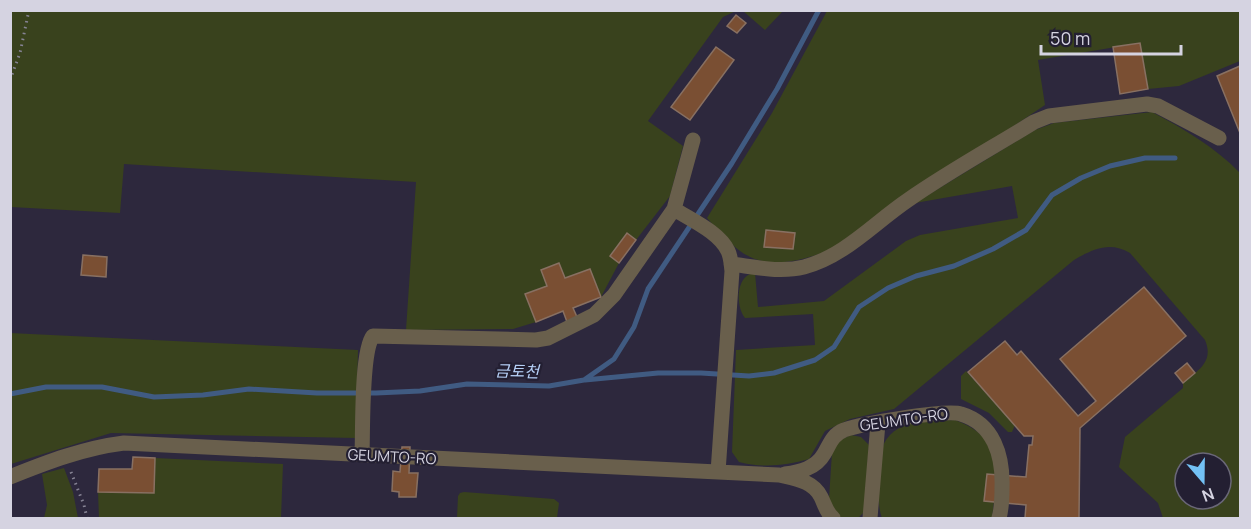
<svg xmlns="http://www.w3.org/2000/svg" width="1251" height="529" viewBox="0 0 1251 529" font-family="Manrope,'Noto Sans KR',sans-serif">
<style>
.green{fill:#39421d;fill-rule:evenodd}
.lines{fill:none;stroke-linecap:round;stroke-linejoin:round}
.stream{stroke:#405b82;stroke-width:5}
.building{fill:#7a4f33;stroke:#887062;stroke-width:1.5}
.path{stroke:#868394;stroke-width:3;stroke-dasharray:1.5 4.5;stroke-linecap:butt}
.minor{stroke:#695f4c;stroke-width:15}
.labels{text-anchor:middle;stroke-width:4.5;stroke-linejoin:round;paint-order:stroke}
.street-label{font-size:15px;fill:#d5d3e1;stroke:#231f32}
.water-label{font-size:16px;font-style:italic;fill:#b5cff6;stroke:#231f32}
</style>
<rect width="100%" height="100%" fill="#2d283d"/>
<path class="green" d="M10 11H736L723 17 648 121 683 146 670 196 636 240 627 233 610 256 619 263 601 297 590 269 565 278 559 263 547 286 525 294 536 322 513 329 406 330 416 182 124 164 120 213 11 207Z
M737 11 783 10V11L765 30 743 11Z
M827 11H1240V61L1179 86 1148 89 1140 43 1038 60 1045 105 828 251C799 261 767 271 740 251 728 242 717 229 707 218L772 113Z
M1152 112C1184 129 1215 147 1240 173V518H1163L1158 503 1119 467 1125 437 1183 388V383C1199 370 1214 361 1205 340L1130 253C1110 241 1093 249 1074 260L894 409 850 419 825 431 809 459C785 466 763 468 739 462L732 452 736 350 815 345 813 314 745 318C735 306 736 274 755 273L758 307 824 301 906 241 920 235 1018 218 1012 186 915 203 1035 130 1054 123ZM1185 463H1221V499H1185Z
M10 333 358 350 356 438 111 433 11 464Z
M966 371 1015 425 1012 432H1008L989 413 961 399V376Z
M955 420C965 424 976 429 983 437 1001 458 995 493 992 518H882C877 505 879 491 880 477 881 468 880 457 882 449 891 418 931 421 955 420Z
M851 435 861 437 869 445 864 512 858 518H843L838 516 829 499 832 452 838 441Z
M155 458 283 464 281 518H99L98 492 154 493Z
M64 468 73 492 78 518H44L47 505 42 474Z
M464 492 554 499 559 503 557 518H457L458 496 460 493Z"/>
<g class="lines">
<path class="stream" d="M585 380 658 373H701L749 376 774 373 815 360 834 347 859 307 888 288 916 276 954 266 993 249 1026 230 1052 195 1081 178 1110 166 1145 158H1175
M10 394 46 387H102L154 397 203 395 249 389 317 393H376L420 391 467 384 549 386 584 380 614 359 634 327 648 289 732 163 777 89 819 10"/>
</g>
<path class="building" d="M736 15 746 23 737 33 727 26Z
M1140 43 1148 89 1120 94 1113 47Z
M716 47 734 60 690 120 671 107Z
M1240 66V133L1217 76Z
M766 230 795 233 793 249 764 247Z
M627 233 636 240 619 263 610 256Z
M83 255 107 257 106 277 81 275Z
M559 263 565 278 590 269 601 297 573 308 577 317 567 322 563 311 536 322 525 294 547 286 541 270Z
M1144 287 1186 336 1080 428 1079 518H1025L1026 505 984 501 987 474 1026 477 1029 445H1032L1033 436H1024L968 372 1005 341 1017 355 1021 351 1078 416 1096 401 1060 359Z
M1187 363 1195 373 1183 383 1175 373Z
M402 447H410L409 473H418L416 497H399V492L392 491 393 471 400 472Z
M133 457 155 458 154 493 98 492 99 469H132Z"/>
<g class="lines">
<path class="path" d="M10 80 20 53 29 10
M71 472 84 505 87 518"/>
<path class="minor" d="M674 209C691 220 719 232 728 251 731 257 731 264 732 271L718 472
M731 264C755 267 780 273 804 267 845 256 874 223 908 200 948 172 992 148 1034 122L1049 116 1147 104 1158 106 1219 138
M362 455C363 432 361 351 373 336L536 340 548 338 594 315 614 295 674 209 693 140
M785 474C800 472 816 468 824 454 830 444 832 435 844 430 861 424 946 409 961 414 994 424 1003 456 1002 487 1002 498 1002 508 999 518
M10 477C47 462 84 448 124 443L779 475C796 479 813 481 821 497 825 505 826 512 833 518
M870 518 878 423"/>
</g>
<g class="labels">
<g class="street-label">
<text transform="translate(904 420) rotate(-8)" y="5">GEUMTO-RO</text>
<text transform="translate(392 457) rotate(3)" y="5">GEUMTO-RO</text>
</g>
<g class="water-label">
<text transform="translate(517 371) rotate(1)" y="6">금토천</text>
</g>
</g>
<rect width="1251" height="529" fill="none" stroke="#d5d3e1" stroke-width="24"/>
<g transform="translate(1203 481) rotate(160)"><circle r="28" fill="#231f32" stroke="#6a6778" stroke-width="1.5"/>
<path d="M0-4.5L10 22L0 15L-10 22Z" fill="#73c1f5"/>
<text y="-9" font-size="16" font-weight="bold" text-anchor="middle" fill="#d5d3e1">N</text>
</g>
<path d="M1041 45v9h140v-9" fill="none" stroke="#d5d3e1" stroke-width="3"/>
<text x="1050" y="45" font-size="18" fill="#d5d3e1" stroke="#231f32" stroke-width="4.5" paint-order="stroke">50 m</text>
</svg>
